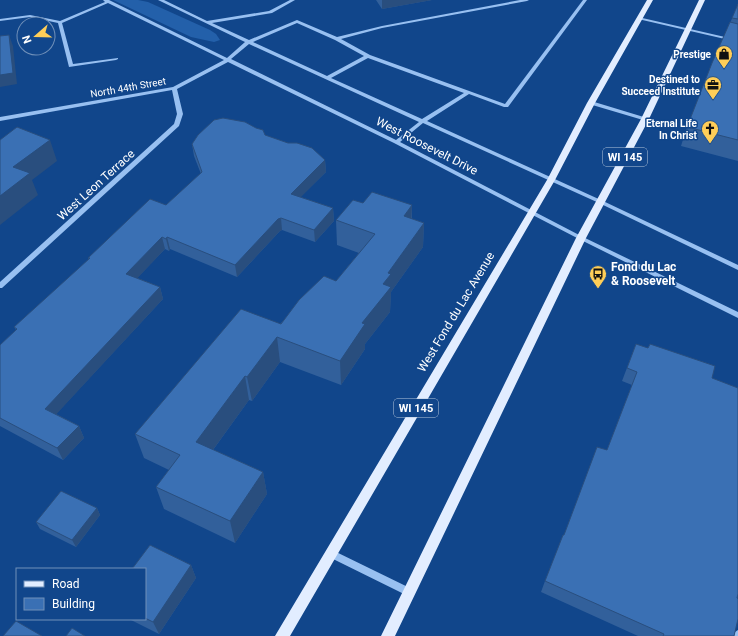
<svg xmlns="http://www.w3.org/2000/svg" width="738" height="636" viewBox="0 0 738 636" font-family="Roboto,sans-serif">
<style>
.green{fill:#2360aa}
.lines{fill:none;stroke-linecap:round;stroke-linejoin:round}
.minor{fill:#98c0f1;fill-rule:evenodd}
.major{fill:#e2edff;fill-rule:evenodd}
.wall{fill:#32609b}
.shaded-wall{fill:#294e7e}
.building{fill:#3a70b4;stroke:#294e7e}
.labels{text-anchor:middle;stroke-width:3;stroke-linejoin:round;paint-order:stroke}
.far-poi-label{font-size:10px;font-weight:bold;fill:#fff;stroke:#11468b;text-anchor:end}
.far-street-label{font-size:10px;fill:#fff;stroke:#11468b}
.shield{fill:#11468b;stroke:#b8c8dc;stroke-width:1}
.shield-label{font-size:11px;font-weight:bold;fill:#fff}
.street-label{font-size:12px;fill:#fff;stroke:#11468b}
.poi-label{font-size:12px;font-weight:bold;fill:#fff;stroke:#11468b;text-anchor:start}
</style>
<rect width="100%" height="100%" fill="#11468b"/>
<path class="green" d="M113 0H138L148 2 210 30 216 34 220 40 214 42 191 37Z"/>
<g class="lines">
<path class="minor" d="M103 0H109L227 58 245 42 158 0H164L207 21 269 11 290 0H295L272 13 212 23 249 40 297 20 337 37 382 26 520 0H529L527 1 382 28 341 39 370 55 505 104 583 0H587L508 107H504L469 94 427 121 603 201 738 265V270L599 203 423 123 400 142 583 237 738 312V318L579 239 394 143 228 62 177 89 183 114 179 126 2 288H0V282L174 124 177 114 172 90 0 121V117L173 87 224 60 108 3 62 23 73 64 118 58V59L116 60 69 67 58 23 30 17 0 21V19L30 15 60 21 105 2ZM297 23 335 40 364 56 327 76 253 42ZM249 44 419 122 396 140 231 59ZM368 58 464 93 422 119 331 78Z
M638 17 738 40V42L638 19Z
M591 101 647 118 648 119 647 120H643L589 104V102Z
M330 549 412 589 414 592 412 595 409 596 406 595 327 556 326 553 327 550Z
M738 630V636H733L735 632Z"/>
<path class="major" d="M647 0H653L595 103 555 180 290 636H275L547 180 587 103Z
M699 0H705L649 119 586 238 395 636H381L576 238 641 119Z"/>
</g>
<path class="wall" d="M376 0H432L382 9Z
M738 4V161L681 146 687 127Z
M265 135 325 160 326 172 300 197 333 208 334 221 315 242 282 230 280 231 237 277 170 249 169 251 165 249 137 278 160 287 163 299 56 414 79 426 84 438 63 460 0 426V345L16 330 14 327 89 260 88 258 166 205 201 174 194 156 192 144Z
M363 203 412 205V219L424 223 423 247 391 292 390 312 365 344V349L341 385 280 362 252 401 249 400 213 450 263 472 267 494 235 543 164 509 156 487 169 470 144 458 135 434 336 281 359 253 337 245 336 220Z
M636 344 712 378 737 598 734 636H638L541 592 545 581 564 535 607 450 632 385 622 381Z
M97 508 100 515 76 547 40 529 36 522Z
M191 565 196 578 159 634 129 619H145V569Z"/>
<path class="shaded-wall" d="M382 0H432L382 9Z
M9 35 13 46 17 84 0 87V75Z
M50 140 57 161 32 180 38 195 0 225V196L13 167Z
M325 160 326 172 292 206 291 194Z
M412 205 411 230 404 216Z
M333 208 334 221 315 242 314 230Z
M281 218 282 230 280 231 237 277 235 265 278 219Z
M424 223 423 247 391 292 390 312 365 344V349L341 385 340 361 383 284 388 273Z
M162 237 165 249 130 286 126 274Z
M167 237 170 249 169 251 166 239Z
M160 287 163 299 51 420 45 409Z
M277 337 280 362 252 401 247 377Z
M245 376 249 400 202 465 196 442Z
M79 426 84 438 63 460 57 448Z
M263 472 267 494 235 543 230 521Z
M97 508 100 515 76 547 72 540Z
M191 565 196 578 159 634 153 622Z"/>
<path class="building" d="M738 4V19L732 18Z
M730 22 738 24V140L687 127 712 63Z
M9 35 13 73 0 75V36Z
M223 118 245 122 256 128 263 130 265 135 288 143H297L312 148 325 160 291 194 333 208 314 230 281 218 278 219 235 265 167 237 166 239 162 237 126 274 160 287 45 409 79 426 57 448 0 418V345L17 329 14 327 90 258H88L150 199 166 205 202 172 192 144 198 135 214 120Z
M17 127 50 140 13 167 30 173 0 196V140Z
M372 192 412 205 404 216 424 223 388 273 391 274 383 284 391 287 362 323 365 324 340 361 277 337 247 377 245 376 196 442 263 472 230 521 156 487 180 455 135 434 241 309 281 324 299 300 324 276 336 281 375 234 336 220 353 200 363 203Z
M636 344 648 348 650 344 715 366 712 378 738 388V594L737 598 738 599V619L734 636H663L664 634 545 581 563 535H564L597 447 607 450 637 372 627 368Z
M61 491 97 508 72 540 36 522Z
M150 545 191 565 153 622 145 618V569H132Z
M16 621 42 636H3Z
M72 628 85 636H66Z"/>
<defs>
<g id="shop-pin" transform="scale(0.9)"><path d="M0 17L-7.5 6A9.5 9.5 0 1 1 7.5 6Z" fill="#ffce58" stroke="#11468b"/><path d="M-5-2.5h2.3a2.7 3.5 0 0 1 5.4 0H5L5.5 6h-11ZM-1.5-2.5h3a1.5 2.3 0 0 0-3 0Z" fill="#111"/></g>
<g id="office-pin" transform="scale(0.9)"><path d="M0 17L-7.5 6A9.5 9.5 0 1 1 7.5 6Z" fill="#ffce58" stroke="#11468b"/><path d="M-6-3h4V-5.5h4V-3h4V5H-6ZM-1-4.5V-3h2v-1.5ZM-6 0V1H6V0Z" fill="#111"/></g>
<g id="church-pin" transform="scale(0.9)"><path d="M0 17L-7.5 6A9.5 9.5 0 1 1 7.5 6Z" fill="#ffce58" stroke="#11468b"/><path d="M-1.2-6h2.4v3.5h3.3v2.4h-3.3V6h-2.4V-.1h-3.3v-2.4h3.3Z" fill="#111"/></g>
<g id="bus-pin" transform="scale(0.9)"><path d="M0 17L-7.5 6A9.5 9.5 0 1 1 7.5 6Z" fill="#ffce58" stroke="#11468b"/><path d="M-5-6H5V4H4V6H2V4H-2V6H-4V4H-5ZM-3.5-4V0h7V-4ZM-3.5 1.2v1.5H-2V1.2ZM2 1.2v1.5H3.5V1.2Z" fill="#111"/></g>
</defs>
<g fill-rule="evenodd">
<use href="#shop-pin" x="724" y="54"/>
<use href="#office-pin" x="713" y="85"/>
<use href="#church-pin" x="710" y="129"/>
<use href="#bus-pin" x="598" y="274"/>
</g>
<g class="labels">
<g class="far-poi-label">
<text x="711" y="58">Prestige</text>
<text x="700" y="83">Destined to<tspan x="700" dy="12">Succeed Institute</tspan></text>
<text x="697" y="127">Eternal Life<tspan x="697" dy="12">In Christ</tspan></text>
</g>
<g class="far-street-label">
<text transform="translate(128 87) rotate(-10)" y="4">North 44th Street</text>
</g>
<g class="shield">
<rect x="603" y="148" width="44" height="18" rx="3"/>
<rect x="394" y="399" width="44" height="18" rx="3"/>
</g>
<g class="shield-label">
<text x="625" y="161">WI 145</text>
<text x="416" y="412">WI 145</text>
</g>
<g class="street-label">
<text transform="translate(427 146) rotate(27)" y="4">West Roosevelt Drive</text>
<text transform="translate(96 185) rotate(-42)" y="4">West Leon Terrace</text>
<text transform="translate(456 312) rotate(-59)" y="4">West Fond du Lac Avenue</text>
</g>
<g class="poi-label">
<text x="611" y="271">Fond du Lac<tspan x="611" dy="14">&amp; Roosevelt</tspan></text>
</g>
</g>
<rect x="16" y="568" width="130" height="52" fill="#11468b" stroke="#7090b9"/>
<rect x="24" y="581" width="20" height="6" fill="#e2edff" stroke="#7090b9"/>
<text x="52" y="588" font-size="12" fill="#ffffff">Road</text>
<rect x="24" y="598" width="20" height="12" fill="#3a70b4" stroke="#7090b9"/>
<text x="52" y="608" font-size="12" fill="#ffffff">Building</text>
<g transform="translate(36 36) rotate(250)"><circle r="19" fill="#11468b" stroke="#7090b9"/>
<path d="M0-3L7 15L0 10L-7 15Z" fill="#ffce58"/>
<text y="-6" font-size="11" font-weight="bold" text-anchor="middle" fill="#ffffff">N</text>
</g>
</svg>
